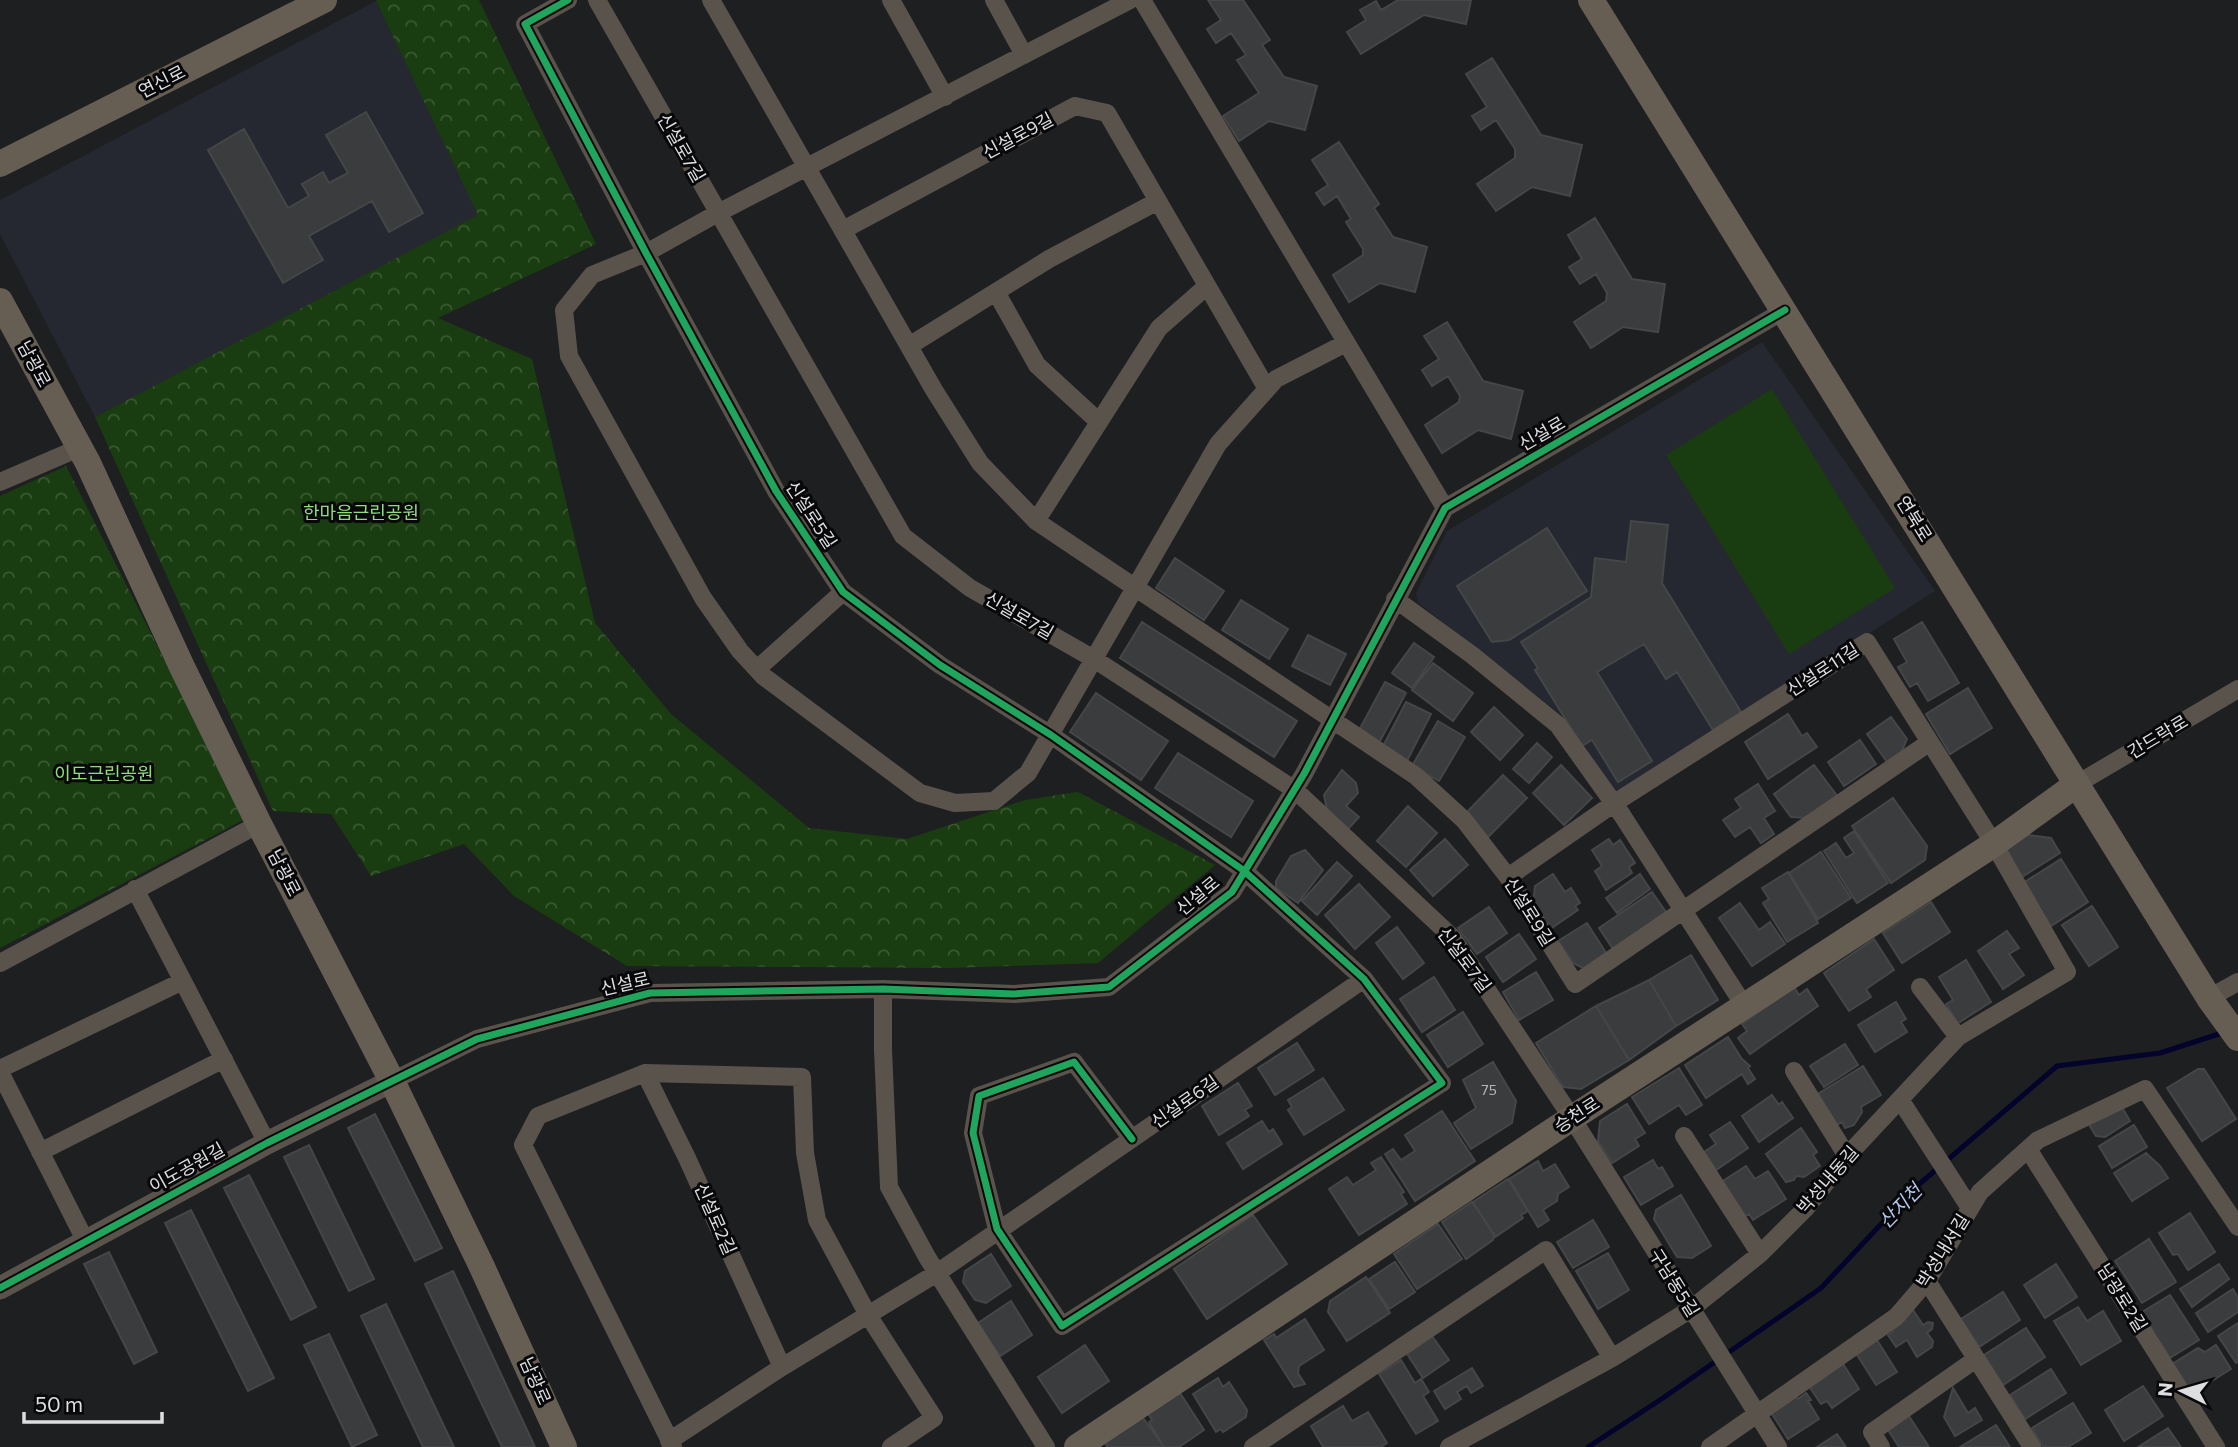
<svg xmlns="http://www.w3.org/2000/svg" width="2238" height="1447" viewBox="0 0 2238 1447" font-family="Commissioner,'Noto Sans KR',sans-serif">
<style>
.built{fill:#252830}
.grass{fill:#193d10}
.park{fill:url(#park-crowns)}
.lines{fill:none;stroke-linecap:round;stroke-linejoin:round}
.stream{stroke:#03032c;stroke-width:5}
.building{fill:#3b3c3d;stroke:#444647;stroke-width:2}
.minor{stroke:#5a534b;stroke-width:18}
.tertiary{stroke:#5a534b;stroke-width:23}
.secondary{stroke:#675e53;stroke-width:26}
.cycleway-casing{stroke:#08080a;stroke-width:11}
.cycleway{stroke:#20a55d;stroke-width:7}
.labels{text-anchor:middle;stroke-width:6;stroke-linejoin:round;paint-order:stroke}
.number-label{font-size:14px;fill:#b4b6b7}
.street-label{font-size:18px;fill:#dddee0;stroke:#08080a}
.park-label{font-size:18px;fill:#8fdd7d;stroke:#08080a}
.water-label{font-size:19px;font-style:italic;fill:#b3c8ef;stroke:#08080a}
</style>
<defs>
<pattern id="park-crowns" width="20" height="18" patternUnits="userSpaceOnUse" patternTransform="scale(1.75)"><rect width="20" height="18" fill="#193d10"/><path d="M2 6a3 3 0 1 1 6 0M12 15a3 3 0 1 1 6 0" fill="none" stroke="#3a5932"/></pattern>
</defs>
<rect width="100%" height="100%" fill="#1e1f21"/>
<path class="built" d="M376 1 479 215 95 417 0 234V200Z
M1762 342 1935 591 1616 796 1569 721 1418 603 1416 593 1447 531Z"/>
<path class="grass" d="M1772 389 1895 588 1789 654 1666 455Z"/>
<path class="park" d="M378 0H479L596 244 438 318 532 359 595 623 671 714 809 828 907 839 1025 800 1078 792 1215 865 1098 963 947 968 627 966 514 896 464 844 371 876 331 814 273 811 95 417 478 215 376 1Z
M66 466 245 819 0 948V496Z"/>
<g class="lines">
<path class="stream" d="M1588 1447 1663 1398 1821 1288 1917 1186 2057 1066 2160 1053 2225 1032"/>
</g>
<path class="building" d="M1208 0H1243L1270 40 1262 45 1284 77 1317 86 1305 130 1269 121 1239 141 1223 116 1259 93 1237 60 1246 55 1231 33 1216 43 1207 29 1221 20Z
M1398 0H1471L1466 24 1424 15 1361 54 1347 32 1366 20 1360 10 1376 1 1381 10Z
M1492 58 1541 135 1582 145 1570 196 1532 187 1496 211 1477 184 1515 158V149L1496 120 1481 130 1472 116 1487 107 1466 74Z
M366 112 423 213 389 232 372 201 309 236 323 260 283 283 208 150 244 129 288 208 309 196 302 184 323 172 329 183 348 173 326 135Z
M1339 142 1379 204 1374 208 1393 237 1427 247 1415 292 1380 283 1349 302 1333 275 1363 255V249L1346 222 1351 219 1337 196 1324 205 1316 193 1328 185 1312 160Z
M1595 218 1632 279 1665 284 1658 332 1623 327 1591 348 1574 322 1606 301 1607 293 1596 274 1580 284 1569 267 1582 259 1568 235Z
M1447 322 1483 381 1523 391 1511 439 1478 430 1442 453 1425 425 1459 402 1460 396 1448 376 1432 386 1422 370 1439 359 1424 336Z
M1631 521 1668 525 1662 583 1741 712 1713 730 1677 672 1666 679 1644 644 1597 672 1652 761 1618 782 1592 740 1582 746 1535 670 1538 668 1521 642 1591 597 1595 558 1626 562Z
M1547 528 1587 591 1509 640 1492 642 1457 586Z
M1175 558 1224 591 1204 620 1156 588Z
M1241 600 1288 629 1269 659 1222 630Z
M1142 622 1297 721 1274 757 1120 658Z
M1922 622 1959 683 1928 701 1917 683 1910 687 1898 667 1907 662 1894 639Z
M1308 635 1346 654 1330 685 1292 666Z
M1414 643 1434 657 1412 688 1392 673Z
M1433 663 1473 693 1453 721 1412 690Z
M1385 682 1406 693 1379 743 1358 732Z
M1968 688 1992 728 1950 754 1926 714Z
M1096 693 1168 741 1141 780 1070 732Z
M1406 702 1431 714 1407 761 1382 748Z
M1494 707 1523 735 1500 760 1471 732Z
M1788 714 1802 736 1807 733 1817 747 1768 779 1745 742Z
M1891 717 1907 739 1901 753 1887 762 1867 734Z
M1438 721 1465 737 1439 781 1412 766Z
M1860 740 1876 764 1844 786 1828 762Z
M1537 743 1552 757 1529 783 1513 769Z
M1178 753 1253 801 1231 837 1155 788Z
M1561 765 1592 798 1564 825 1533 793Z
M1814 765 1838 797 1809 818 1791 817 1774 794Z
M1342 770 1356 783 1358 793 1346 806 1359 817 1348 829 1327 810 1324 795Z
M1503 775 1527 798 1488 837 1465 814Z
M1758 784 1775 811 1764 818 1774 834 1761 843 1750 827 1735 837 1723 820 1741 808 1735 799Z
M1893 798 1927 846 1925 860 1891 883 1852 826Z
M1408 806 1437 833 1406 867 1377 841Z
M1854 831 1888 883 1857 903 1824 851 1836 843 1846 858 1854 853 1844 838Z
M2028 835 2051 838 2060 853 2022 877 2005 849Z
M1445 839 1468 865 1433 896 1410 870Z
M1609 839 1613 845 1620 840 1635 863 1629 867 1632 873 1606 890 1595 871 1602 866 1592 850Z
M1305 850 1323 870 1298 903 1276 888V881L1291 856Z
M1821 852 1851 898 1818 919 1789 873Z
M2061 859 2088 902 2051 926 2023 883Z
M1337 862 1352 876 1317 915 1302 901Z
M1788 872 1818 923 1787 942 1763 903 1769 899 1762 888Z
M1553 874 1565 892 1571 888 1580 903 1575 906 1578 910 1550 929 1533 904 1535 886Z
M1640 874 1650 889 1617 913 1606 898Z
M1359 884 1390 917 1355 949 1325 915Z
M1652 892 1668 915 1615 952 1599 928Z
M1931 902 1950 932 1902 963 1883 933Z
M1740 903 1759 930 1770 922 1785 944 1752 966 1719 918Z
M2092 906 2118 947 2089 966 2062 925Z
M1489 907 1507 933 1477 954 1458 928Z
M1587 923 1608 956 1587 970 1573 963 1558 941Z
M1397 927 1424 963 1403 979 1376 943Z
M2007 931 2019 948 2009 954 2024 975 2003 989 1978 951Z
M1519 934 1536 959 1503 982 1486 957Z
M1874 939 1894 970 1866 989 1871 997 1849 1011 1824 973Z
M1691 955 1718 1000 1676 1026 1649 980Z
M1966 960 1991 1002 1958 1023 1946 1004 1953 1000 1939 977Z
M1536 972 1553 1000 1519 1020 1503 992Z
M1434 977 1455 1010 1422 1032 1400 999Z
M1649 980 1676 1026 1629 1060 1596 1006Z
M1794 987 1799 995 1807 989 1818 1006 1750 1054 1738 1038 1747 1031 1742 1024Z
M1896 1002 1906 1019 1901 1022 1907 1032 1875 1052 1858 1025Z
M1596 1006 1629 1060 1581 1089 1563 1087 1536 1043Z
M1463 1012 1483 1044 1448 1067 1427 1035Z
M1728 1037 1742 1059 1750 1066 1748 1068 1755 1079 1748 1084 1742 1074 1706 1098 1685 1065Z
M1297 1043 1314 1070 1275 1095 1258 1068Z
M1845 1044 1858 1065 1824 1087 1810 1066Z
M1493 1062 1516 1101 1512 1123 1471 1149 1454 1123 1476 1108 1463 1080Z
M1863 1066 1881 1095 1861 1107 1862 1112 1854 1125 1845 1128 1842 1122 1835 1126 1816 1095Z
M1679 1068 1702 1105 1686 1115 1679 1105 1649 1124 1632 1097Z
M2198 1069H2204L2236 1119 2202 1141 2167 1088Z
M1323 1078 1344 1110 1304 1135 1288 1110 1292 1107 1288 1100Z
M1238 1083 1252 1106 1245 1110 1249 1116 1219 1135 1202 1106Z
M1772 1095 1779 1105 1782 1102 1793 1118 1759 1142 1742 1116Z
M1627 1104 1645 1133 1635 1139 1639 1146 1612 1163 1598 1141 1600 1121Z
M2120 1104 2130 1121 2105 1137 2096 1136 2088 1123Z
M1442 1111 1475 1161 1415 1201 1385 1154 1393 1149 1401 1160 1415 1151 1405 1135Z
M375 1114 442 1248 415 1261 348 1128Z
M1262 1121 1269 1132 1273 1129 1282 1144 1243 1169 1227 1143Z
M1730 1122 1748 1148 1716 1170 1704 1152 1716 1144 1710 1135Z
M2134 1125 2147 1147 2112 1168 2099 1146Z
M1801 1128 1817 1152 1813 1155 1820 1166 1804 1177 1796 1176 1794 1180 1786 1182 1766 1154Z
M309 1145 374 1279 349 1291 284 1157Z
M2146 1153 2160 1166 2168 1178 2132 1201 2114 1173Z
M1381 1157 1404 1192 1401 1194 1407 1204 1359 1235 1329 1189 1347 1177 1353 1185 1376 1170 1371 1163Z
M1653 1160 1658 1169 1662 1167 1673 1186 1641 1205 1624 1177Z
M1538 1161 1543 1171 1555 1164 1569 1187 1558 1194 1557 1201 1543 1210 1549 1220 1538 1227 1509 1179Z
M1746 1166 1755 1179 1768 1171 1786 1199 1753 1220 1749 1214 1741 1219 1718 1184Z
M249 1175 316 1307 291 1320 224 1188Z
M1508 1179 1528 1211 1521 1215 1523 1218 1495 1237 1473 1202Z
M1681 1195 1711 1246 1692 1258 1677 1257 1654 1219 1656 1210Z
M1472 1202 1494 1234 1493 1240 1466 1259 1442 1222Z
M191 1210 274 1378 248 1391 165 1223Z
M2190 1213 2215 1252 2188 1270 2178 1254 2173 1255 2159 1233Z
M1253 1215 1287 1264 1207 1319 1174 1269Z
M1593 1220 1609 1247 1573 1268 1557 1242Z
M1438 1224 1462 1259 1417 1289 1394 1254Z
M2149 1239 2176 1282 2142 1303 2115 1261Z
M109 1252 157 1352 134 1364 84 1264Z
M1608 1253 1629 1290 1598 1309 1576 1271Z
M991 1254 1011 1286 986 1303 975 1300 963 1282 965 1271Z
M1395 1262 1415 1292 1389 1309 1369 1279Z
M2056 1264 2077 1297 2045 1318 2024 1285Z
M2219 1264 2229 1279 2192 1307 2180 1289Z
M453 1271 535 1447H502L425 1284Z
M1366 1277 1390 1313 1347 1341 1328 1312 1330 1301Z
M2233 1289 2238 1298V1312L2208 1332 2196 1313Z
M2003 1292 2020 1320 1979 1347 1961 1319Z
M2170 1295 2199 1340 2170 1358 2158 1339 2154 1341 2149 1332 2153 1330 2142 1312Z
M1011 1301 1032 1335 1000 1356 978 1323Z
M386 1304 454 1447H423L361 1316Z
M2078 1307 2087 1321 2103 1311 2121 1341 2081 1365 2054 1321Z
M1913 1310 1923 1325 1928 1322 1933 1323 1932 1329 1927 1333 1933 1341 1932 1347 1917 1357 1907 1340 1896 1347 1888 1335 1893 1332 1889 1326Z
M1305 1319 1324 1350 1299 1366 1298 1373 1305 1384 1294 1387 1264 1340 1274 1334 1276 1338Z
M2238 1323V1361L2236 1363 2218 1336Z
M2026 1328 2045 1357 2003 1385 1984 1355Z
M329 1334 377 1435 352 1447 304 1345Z
M1432 1336 1449 1360 1423 1378 1407 1354Z
M1875 1337 1897 1372 1876 1385 1854 1350Z
M1085 1345 1109 1381 1062 1413 1038 1377Z
M2216 1345 2231 1369 2191 1394 2172 1364 2198 1348 2205 1352Z
M1840 1359 1859 1389 1832 1408 1827 1401 1821 1404 1806 1382Z
M1401 1360 1415 1383 1421 1379 1429 1392 1423 1396 1438 1421 1416 1434 1379 1374Z
M1472 1368 1483 1386 1471 1393 1467 1386 1457 1392 1461 1399 1445 1409 1434 1391Z
M2051 1369 2066 1393 2025 1419 2010 1395Z
M1218 1378 1223 1387 1229 1382 1247 1410 1246 1417 1223 1432 1221 1429 1216 1432 1193 1394Z
M2143 1386 2163 1416 2124 1441 2105 1410Z
M1953 1388 1968 1413 1975 1408 1982 1420 1955 1436 1944 1417Z
M1793 1391 1798 1399 1806 1393 1811 1400 1808 1401 1819 1419 1788 1439 1772 1414Z
M1180 1393 1204 1430 1179 1447H1164L1149 1422 1152 1420 1148 1413Z
M2073 1403 2091 1433 2068 1447H2043L2032 1428Z
M1343 1406 1352 1421 1368 1412 1387 1443 1381 1447H1323L1311 1426Z
M1907 1413 1929 1447H1899L1886 1427Z
M1141 1415 1164 1447H1108L1104 1442Z
M1996 1425 2010 1447H1960Z
M2168 1428 2181 1447H2138Z
M1837 1434 1846 1447H1817Z"/>
<g class="lines">
<path class="minor" d="M568 0 525 24 646 253 776 491 843 592 940 665 1051 735 1243 870 1364 979 1442 1083 1062 1326 997 1229 973 1133 979 1096 1074 1062 1132 1139
M597 0 903 536 970 588 1094 659 1295 790 1452 937 1572 1118 1778 1447
M711 0 934 390 980 463 1036 521 1416 776 1464 820 1508 877 1575 984 1930 742
M891 0 945 97
M994 0 1024 55
M1130 0 718 213 646 253 592 275 564 310 569 356 703 598 740 651 763 676 920 793 955 803 994 801 1028 773 1218 444 1276 379 1346 343
M1142 0 1445 508
M843 230 1075 106 1107 113 1267 389
M996 292 1037 365 1099 422
M909 346 1049 259 1158 201
M0 482 79 448
M1036 521 1159 328 1207 286
M1395 599 1472 655 1558 725 1622 815 1745 1007
M757 669 843 592
M2077 784 2238 689
M135 889 267 1143
M0 963 259 824
M1920 987 1958 1037
M883 989V1050L889 1187 927 1257 1046 1447
M2209 998 2238 982
M0 1069 183 981
M1794 1071 1847 1156
M0 1072 86 1242
M645 1073 687 1158 782 1367
M392 1081 477 1039 650 993 883 989 1014 994 1109 987 1232 892 1304 774 1445 508 1785 310
M1901 1101 1970 1208
M1684 1136 1760 1254
M2028 1149 2216 1447
M40 1152 224 1059
M1927 1281 2032 1447
M669 1441 782 1367 937 1273 1364 979
M673 1447 523 1145 538 1116 645 1073 802 1077 805 1153 817 1220 868 1315 934 1418 891 1447
M1253 1447 1546 1250 1612 1358
M1449 1447 1612 1358 1691 1309 1760 1254 1806 1208 1847 1156 1958 1037 2067 972 1994 844 1867 642 1613 804 1508 877
M1710 1447 1896 1317 1927 1281 1980 1192 2038 1140 2145 1089 2238 1227
M1881 1447 1872 1432 1976 1359"/>
<path class="tertiary" d="M0 1288 267 1143 392 1081"/>
<path class="secondary" d="M1591 0 2209 998 2238 1038
M0 164 324 0
M0 301 88 463 182 667 259 824 392 1081 482 1267 564 1447
M1077 1447 1572 1118 1994 844 2077 784"/>
<g class="cycleway-casing">
<path id="cycleway" d="M568 0 525 24 646 253 776 491 843 592 940 665 1051 735 1243 870 1364 979 1442 1083 1062 1326 997 1229 973 1133 979 1096 1074 1062 1132 1139
M0 1288 267 1143 477 1039 650 993 883 989 1014 994 1109 987 1232 892 1304 774 1445 508 1785 310"/>
</g>
<use href="#cycleway" class="cycleway"/>
</g>
<g class="labels">
<g class="number-label">
<text x="1489" y="1095">75</text>
</g>
<g class="street-label">
<text transform="translate(162 82) rotate(-27)" y="6">연신로</text>
<text transform="translate(1018 136) rotate(-28)" y="6">신설로9길</text>
<text transform="translate(681 148) rotate(60)" y="6">신설로7길</text>
<text transform="translate(34 364) rotate(62)" y="6">남광로</text>
<text transform="translate(1542 434) rotate(-30)" y="6">신설로</text>
<text transform="translate(811 515) rotate(57)" y="6">신설로5길</text>
<text transform="translate(1914 519) rotate(58)" y="6">연북로</text>
<text transform="translate(1019 616) rotate(30)" y="6">신설로7길</text>
<text transform="translate(1823 670) rotate(-33)" y="6">신설로11길</text>
<text transform="translate(2158 737) rotate(-31)" y="6">간드락로</text>
<text transform="translate(284 873) rotate(63)" y="6">남광로</text>
<text transform="translate(1198 896) rotate(-40)" y="6">신설로</text>
<text transform="translate(1529 912) rotate(58)" y="6">신설로9길</text>
<text transform="translate(1464 960) rotate(53)" y="6">신설로7길</text>
<text transform="translate(625 984) rotate(-13)" y="6">신설로</text>
<text transform="translate(1185 1102) rotate(-35)" y="6">신설로6길</text>
<text transform="translate(1577 1115) rotate(-33)" y="6">승천로</text>
<text transform="translate(187 1168) rotate(-29)" y="6">이도공원길</text>
<text transform="translate(1828 1180) rotate(-49)" y="6">박성내동길</text>
<text transform="translate(715 1219) rotate(66)" y="6">신설로2길</text>
<text transform="translate(1943 1251) rotate(-58)" y="6">박성내서길</text>
<text transform="translate(1674 1283) rotate(58)" y="6">구남동5길</text>
<text transform="translate(2122 1298) rotate(58)" y="6">남광로2길</text>
<text transform="translate(535 1381) rotate(66)" y="6">남광로</text>
</g>
<g class="park-label">
<text x="361" y="519">한마음근린공원</text>
<text x="104" y="780">이도근린공원</text>
</g>
<g class="water-label">
<text transform="translate(1900 1206) rotate(-46)" y="7">산지천</text>
</g>
</g>
<g transform="translate(2182 1391) rotate(275)" stroke="#08080a" stroke-width="5" paint-order="stroke">
<path d="M0-5L12 26L0 18L-12 26Z" fill="#dddee0"/>
<text y="-10" font-size="19" font-weight="bold" text-anchor="middle" fill="#dddee0">N</text>
</g>
<path d="M24 1412v10h138v-10" fill="none" stroke="#dddee0" stroke-width="3.5"/>
<text x="35" y="1412" font-size="21" fill="#dddee0" stroke="#08080a" stroke-width="5" paint-order="stroke">50 m</text>
</svg>
